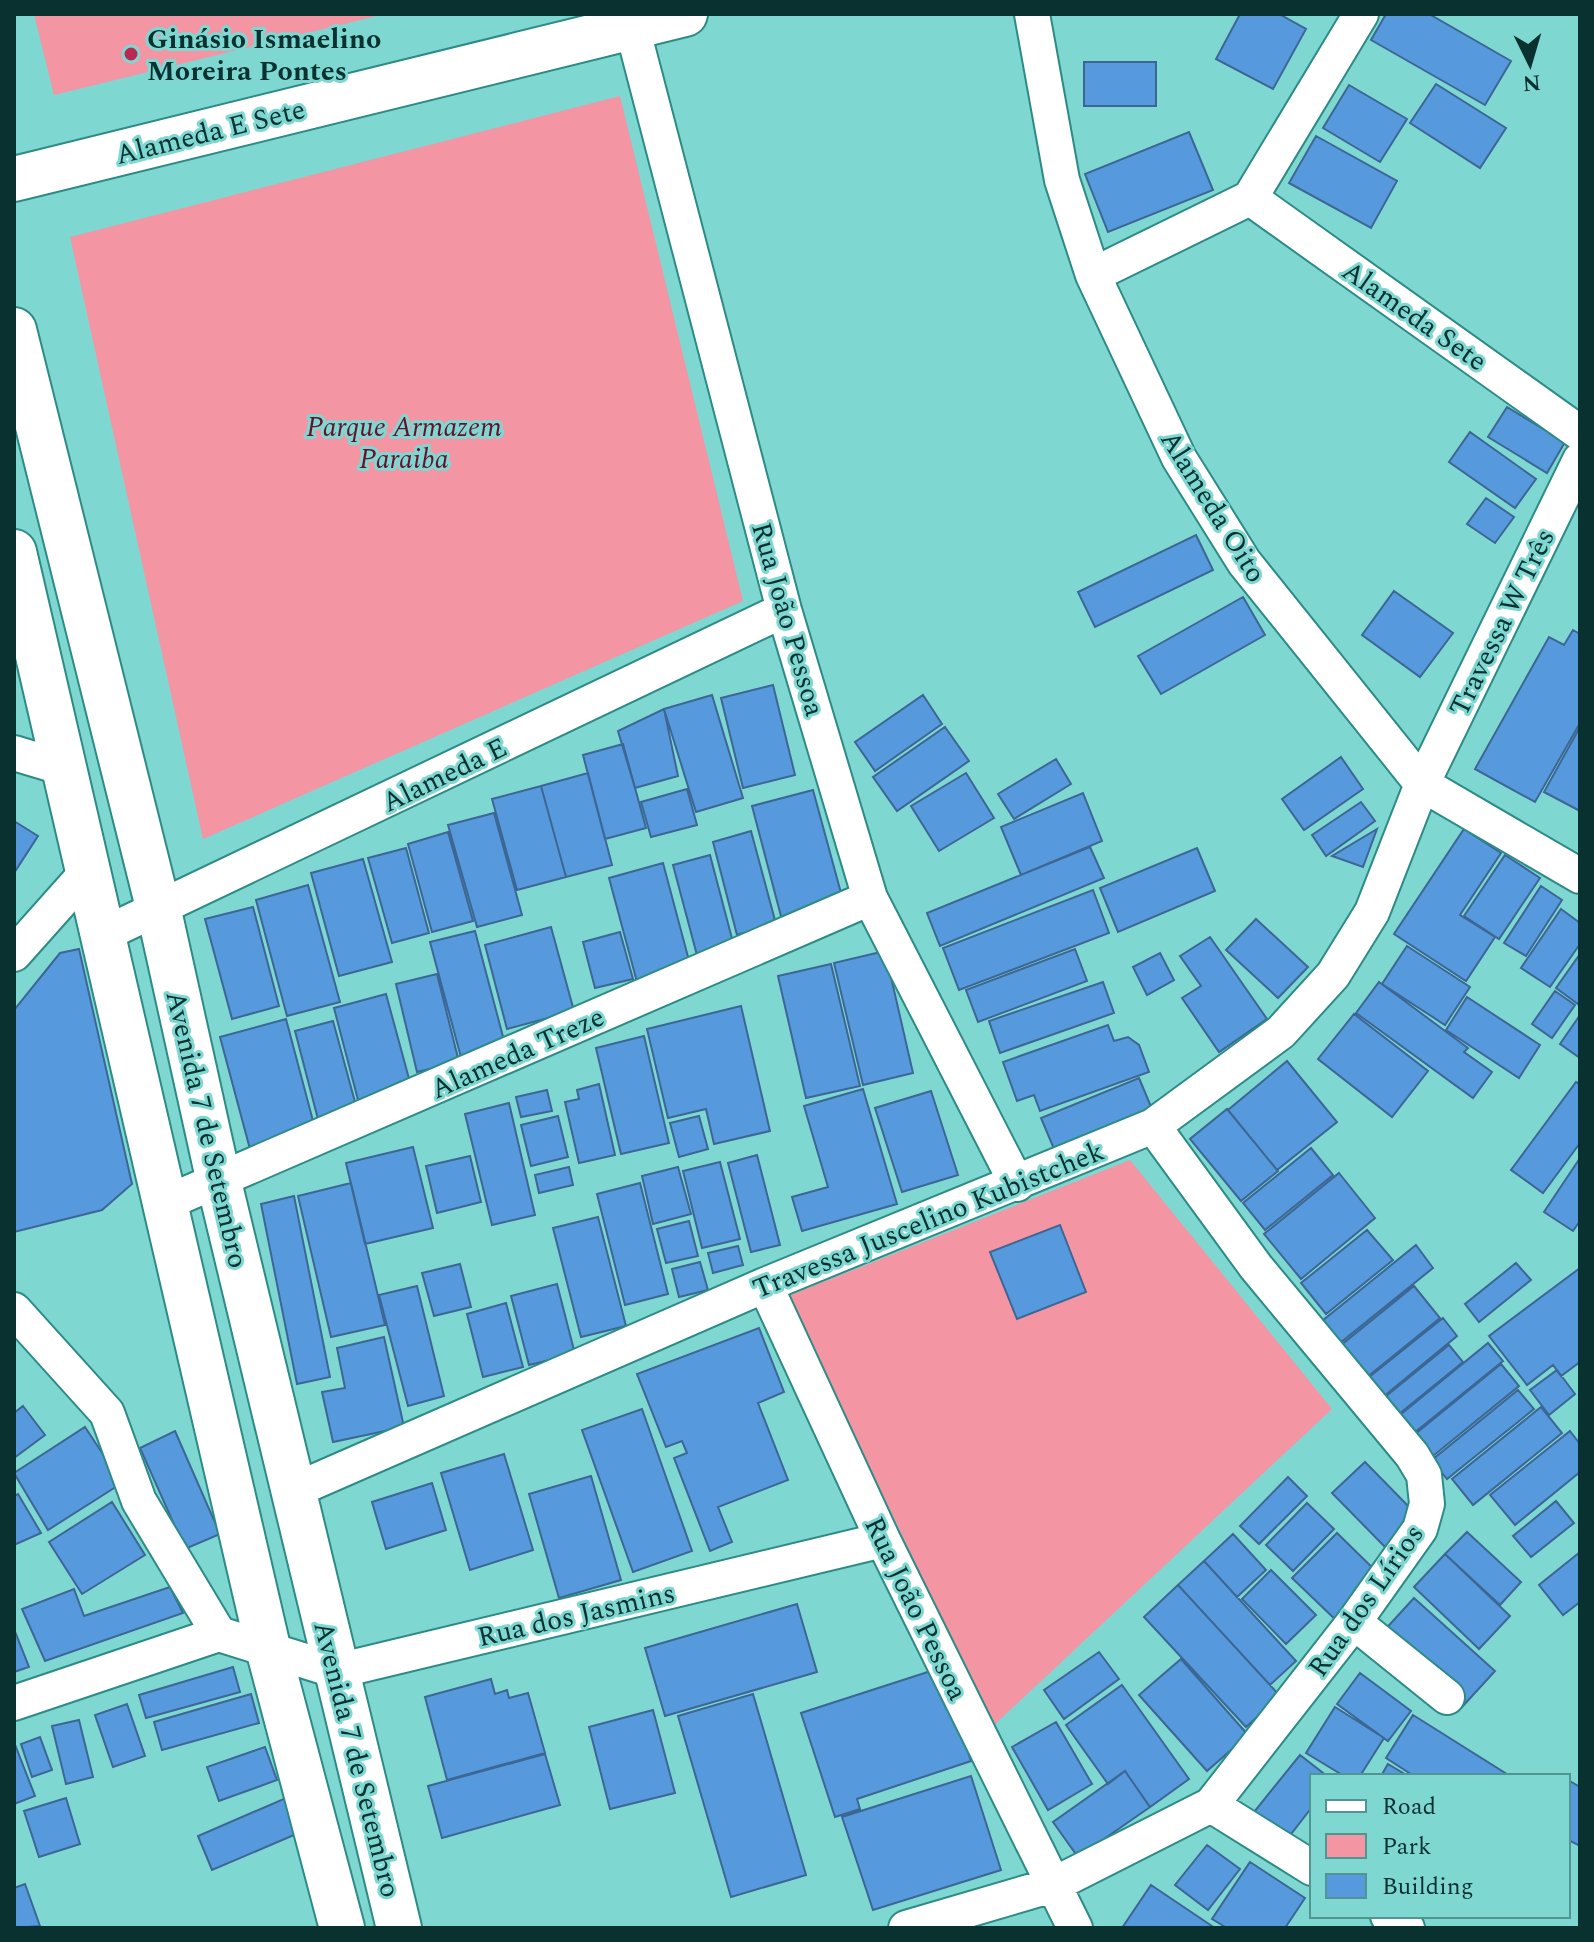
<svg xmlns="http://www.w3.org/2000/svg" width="1594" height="1942" viewBox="0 0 1594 1942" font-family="Spectral,serif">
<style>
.green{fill:#f495a3}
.building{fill:#5799dd;stroke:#3c6794;stroke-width:2}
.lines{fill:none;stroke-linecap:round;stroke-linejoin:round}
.minor-casing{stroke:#2d8b86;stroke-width:38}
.tertiary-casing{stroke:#2d8b86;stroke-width:48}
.minor{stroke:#fff;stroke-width:34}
.tertiary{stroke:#fff;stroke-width:44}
.poi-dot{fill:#b92951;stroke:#7fd7d2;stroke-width:3}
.labels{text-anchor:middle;stroke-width:6;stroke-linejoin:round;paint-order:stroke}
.poi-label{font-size:28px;font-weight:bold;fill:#09312f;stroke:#7fd7d2;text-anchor:start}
.street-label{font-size:28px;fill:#09312f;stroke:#7fd7d2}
.park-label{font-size:28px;font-style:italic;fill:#691029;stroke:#7fd7d2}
</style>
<rect width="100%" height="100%" fill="#7fd7d2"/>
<path class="green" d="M34 14H385L54 95Z
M620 96 743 601 203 839 70 237Z
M1130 1160 1332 1409 993 1726 788 1296Z"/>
<path class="building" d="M1240 14H1279L1306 29 1273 89 1216 59Z
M1386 14H1429L1511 61 1485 105 1371 40Z
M1084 62H1156V106H1084Z
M1436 84 1506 128 1480 168 1410 123Z
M1349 85 1407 119 1380 162 1323 128Z
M1189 132 1213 190 1108 232 1085 174Z
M1316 136 1397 181 1371 228 1289 183Z
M1507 407 1565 442 1547 473 1488 437Z
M1470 432 1536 479 1515 508 1449 462Z
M1486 498 1514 517 1495 543 1467 524Z
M1196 535 1213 570 1095 627 1078 592Z
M1394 591 1453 633 1420 677 1362 635Z
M1243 597 1265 635 1161 694 1138 656Z
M1573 630 1580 634V723L1535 802 1475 769 1549 637 1564 645Z
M773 685 795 775 743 788 721 698Z
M712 695 743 798 696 812 664 709Z
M923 695 942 724 875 771 855 742Z
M664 709 678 776 635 788 618 731Z
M945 727 969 761 897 811 873 777Z
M1580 727V811L1544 792Z
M623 744 646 828 605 839 583 755Z
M1341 757 1363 789 1304 830 1282 799Z
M1056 759 1071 784 1014 819 998 794Z
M588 773 612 865 566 877 541 786Z
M966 773 994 818 939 851 911 806Z
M541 786 566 877 517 890 492 799Z
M687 789 697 825 651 837 641 802Z
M813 790 844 904 782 920 752 806Z
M1083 793 1102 841 1021 875 1001 827Z
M1361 802 1375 821 1326 856 1312 835Z
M494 813 522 915 477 927 448 825Z
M14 821 38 836 14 873Z
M1377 829 1363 867 1332 856Z
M1464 829 1501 853 1460 915 1495 937 1466 981 1394 934Z
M751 831 776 924 737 935 713 842Z
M448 832 473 921 432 932 408 844Z
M1090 847 1104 878 940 946 927 913Z
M406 848 429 933 392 943 368 858Z
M1197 848 1215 891 1118 932 1100 888Z
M710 855 735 950 698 959 673 865Z
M1505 855 1540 878 1499 939 1464 916Z
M363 859 392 962 339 976 311 873Z
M663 863 691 968 637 982 609 878Z
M308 885 340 1002 287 1016 256 900Z
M1541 886 1562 900 1526 956 1504 943Z
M1093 890 1109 933 959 990 943 948Z
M253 907 279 1006 232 1019 205 919Z
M1561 909 1580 923V944L1550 987 1521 968Z
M1256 919 1308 967 1278 998 1226 950Z
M551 927 574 1011 507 1029 485 945Z
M475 931 506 1048 462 1061 430 942Z
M620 932 633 979 595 988 583 942Z
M1210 937 1267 1019 1219 1052 1182 998 1201 986 1180 956Z
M1407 946 1470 987 1445 1025 1382 984Z
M79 949 132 1184 102 1210 14 1232V1010L60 953Z
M1075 949 1087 981 978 1022 966 990Z
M885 951 913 1073 863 1085 834 963Z
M1160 953 1174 980 1147 995 1133 967Z
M1580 954V1001L1578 1004 1556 988Z
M831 964 860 1086 806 1098 778 976Z
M437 974 459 1062 417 1072 396 984Z
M1103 982 1114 1013 1000 1053 989 1021Z
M1379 982 1468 1048 1464 1052 1492 1072 1473 1098 1356 1013Z
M1555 991 1575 1005 1552 1038 1532 1024Z
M386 994 411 1086 358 1100 334 1008Z
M1467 997 1540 1045 1519 1078 1446 1030Z
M741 1006 770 1131 714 1144 706 1109 668 1118 647 1029Z
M1354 1014 1428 1071 1392 1117 1318 1059Z
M1580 1015V1058L1560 1044Z
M286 1019 317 1136 251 1153 220 1037Z
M333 1021 358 1113 319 1123 295 1031Z
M1108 1025 1114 1041 1128 1037 1139 1045 1149 1072 1040 1111 1034 1095 1017 1101 1003 1062Z
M644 1036 669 1143 621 1154 596 1048Z
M1287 1061 1337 1122 1277 1170 1228 1110Z
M1139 1078 1152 1109 1054 1149 1041 1118Z
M1576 1082 1580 1084V1143L1543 1193 1511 1170Z
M599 1084 615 1155 579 1163 565 1102 579 1099 577 1090Z
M863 1089 897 1204 802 1231 792 1197 828 1187 804 1106Z
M547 1090 552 1111 521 1117 516 1097Z
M931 1091 958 1175 902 1192 875 1108Z
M509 1103 535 1215 492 1225 465 1114Z
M1227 1109 1278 1171 1241 1201 1190 1139Z
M558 1116 568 1157 531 1166 521 1125Z
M699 1116 708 1149 679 1157 670 1123Z
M413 1147 433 1228 365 1244 346 1163Z
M1311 1148 1333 1175 1265 1230 1243 1203Z
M757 1155 780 1245 751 1252 728 1163Z
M470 1156 481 1202 437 1213 426 1166Z
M1580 1158V1221L1573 1231 1544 1212Z
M720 1162 740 1239 702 1248 683 1171Z
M569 1167 573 1185 539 1193 535 1175Z
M678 1167 691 1214 653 1224 642 1176Z
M1339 1173 1375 1218 1301 1279 1264 1234Z
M351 1183 385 1325 331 1337 298 1196Z
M640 1183 668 1294 625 1305 597 1194Z
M294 1196 330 1377 297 1384 261 1204Z
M598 1217 626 1326 581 1337 553 1228Z
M689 1221 698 1256 666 1263 657 1229Z
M1060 1225 1086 1292 1017 1319 990 1252Z
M1367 1230 1393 1260 1326 1314 1301 1283Z
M1416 1245 1433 1268 1340 1343 1322 1321Z
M738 1246 743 1265 713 1273 708 1253Z
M700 1262 708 1290 679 1297 672 1269Z
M1516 1263 1531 1280 1479 1322 1465 1304Z
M460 1264 471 1307 434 1316 422 1273Z
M1580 1268V1362L1561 1376 1553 1365 1527 1385 1489 1336Z
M557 1284 575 1354 529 1365 511 1296Z
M417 1286 444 1396 408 1406 379 1295Z
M1414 1286 1440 1318 1366 1378 1340 1346Z
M506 1303 523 1367 483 1377 467 1314Z
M1443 1318 1457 1336 1383 1397 1368 1378Z
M759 1328 784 1392 758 1403 788 1480 718 1507 732 1542 710 1551 674 1458 687 1453 682 1441 666 1447 637 1374Z
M384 1337 404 1427 333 1442 322 1392 345 1388 337 1348Z
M1488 1343 1503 1361 1414 1433 1400 1415Z
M1449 1345 1463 1362 1399 1414 1385 1397Z
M1501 1364 1519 1386 1433 1456 1414 1435Z
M1557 1370 1575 1394 1549 1415 1530 1390Z
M1518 1390 1534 1409 1447 1479 1432 1460Z
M23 1406 45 1435 14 1458V1413Z
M1541 1407 1562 1433 1473 1505 1452 1479Z
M642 1409 692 1551 633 1572 582 1430Z
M85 1427 122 1483 48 1530 14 1473Z
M175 1431 220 1534 185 1549 140 1448Z
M1570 1431 1580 1444V1472L1515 1525 1490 1495Z
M504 1454 533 1550 470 1570 441 1473Z
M1365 1462 1417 1515 1385 1547 1332 1493Z
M591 1476 621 1580 559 1598 529 1494Z
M1288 1477 1307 1496 1259 1544 1240 1526Z
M432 1483 446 1530 386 1549 372 1502Z
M18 1494 41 1533 14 1545V1496Z
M1556 1501 1574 1523 1531 1557 1513 1536Z
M112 1502 145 1555 82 1594 49 1542Z
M1307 1503 1334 1529 1293 1571 1266 1545Z
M1467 1532 1521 1582 1500 1605 1445 1554Z
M1337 1533 1383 1578 1339 1623 1292 1578Z
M1233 1534 1266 1570 1237 1597 1204 1561Z
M1580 1552V1602L1563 1615 1539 1585Z
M1445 1554 1510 1616 1479 1649 1414 1587Z
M1204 1561 1296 1661 1270 1685 1178 1585Z
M1271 1570 1316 1615 1286 1644 1242 1599Z
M1178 1585 1280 1696 1246 1727 1144 1617Z
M170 1587 183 1613 45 1661 22 1609 74 1589 84 1616Z
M1414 1598 1495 1671 1462 1707 1381 1634Z
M797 1604 817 1672 665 1716 645 1648Z
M14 1629 29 1667 14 1672Z
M1099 1652 1119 1679 1064 1719 1044 1690Z
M1181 1659 1248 1735 1207 1771 1139 1695Z
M233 1667 240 1692 146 1718 139 1695Z
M940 1668 971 1761 857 1799 860 1809 835 1817 801 1713Z
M1360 1673 1411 1711 1388 1741 1337 1704Z
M491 1679 495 1694 507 1690 509 1698 528 1693 545 1753 447 1780 425 1697Z
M1122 1685 1189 1779 1150 1807 1125 1771 1108 1784 1066 1725Z
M251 1694 259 1723 162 1750 154 1722Z
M753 1694 806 1875 731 1897 678 1716Z
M127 1704 145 1756 113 1767 95 1715Z
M1335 1707 1384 1738 1360 1776H1344L1306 1753Z
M653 1710 675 1793 610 1809 589 1727Z
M1413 1715 1510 1776H1414L1386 1758Z
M79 1720 93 1777 66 1784 52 1726Z
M1056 1722 1092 1784 1048 1810 1012 1747Z
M40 1737 52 1770 32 1777 21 1744Z
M14 1742 35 1796 14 1804Z
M265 1747 277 1780 219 1801 207 1767Z
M545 1754 560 1805 442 1838 428 1786Z
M1300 1755 1327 1776H1312V1807L1288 1838 1254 1812Z
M1388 1764 1408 1776H1381Z
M1125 1771 1150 1807 1078 1857 1053 1822Z
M971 1776 1001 1870 873 1910 842 1817Z
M1568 1780 1580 1787V1846L1568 1840Z
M66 1798 80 1844 39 1857 24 1811Z
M286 1798 301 1832 212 1870 198 1836Z
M1207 1845 1240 1869 1208 1910 1175 1885Z
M1250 1862 1305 1898 1285 1928H1227L1212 1919Z
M25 1884 40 1926 14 1928V1888Z
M1151 1885 1209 1924 1215 1928H1122Z"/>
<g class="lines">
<g class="minor-casing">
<path id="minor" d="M1032 14 1062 180 1093 275 1179 458 1244 562 1422 784 1580 876
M632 27 784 610 870 898 1017 1184
M1250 198 1580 433
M1093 275 1250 198 1361 14
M14 753 64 768
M102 935 784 610
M14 954 88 871
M163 1204 870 898
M765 1285 883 1540 1075 1928
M14 1310 107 1413 139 1501 219 1634
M293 1491 765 1285 1153 1126 1281 1032 1333 975 1372 912 1422 784 1580 460
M1354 1622 1447 1697
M14 1703 219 1634 337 1671 883 1540
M1211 1805 1312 1868
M1388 1916 1407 1928
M906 1928 1053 1885 1211 1805 1354 1622 1420 1529 1427 1504 1424 1475 1412 1455 1256 1267 1153 1126"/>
</g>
<g class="tertiary-casing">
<path id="tertiary" d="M14 179 685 14
M14 330 159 911 219 1182 399 1928
M14 552 269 1652 342 1928"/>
</g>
<use href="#minor" class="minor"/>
<use href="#tertiary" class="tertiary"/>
</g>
<circle class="poi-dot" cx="131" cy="54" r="8"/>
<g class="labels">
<g class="poi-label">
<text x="147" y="48">Ginásio Ismaelino<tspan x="147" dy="32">Moreira Pontes</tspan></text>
</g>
<g class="street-label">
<text transform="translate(210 131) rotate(-14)" y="10">Alameda E Sete</text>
<text transform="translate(1415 315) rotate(35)" y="10">Alameda Sete</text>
<text transform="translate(1214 506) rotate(58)" y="10">Alameda Oito</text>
<text transform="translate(789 619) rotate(74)" y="10">Rua João Pessoa</text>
<text transform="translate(1501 622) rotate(-64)" y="10">Travessa W Três</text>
<text transform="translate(444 774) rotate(-26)" y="10">Alameda E</text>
<text transform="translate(517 1052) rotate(-24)" y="10">Alameda Treze</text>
<text transform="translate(208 1129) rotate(77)" y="10">Avenida 7 de Setembro</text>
<text transform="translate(928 1219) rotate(-22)" y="10">Travessa Juscelino Kubistchek</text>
<text transform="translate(1365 1600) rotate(-55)" y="10">Rua dos Lírios</text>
<text transform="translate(917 1608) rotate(64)" y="10">Rua João Pessoa</text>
<text transform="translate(576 1614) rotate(-13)" y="10">Rua dos Jasmins</text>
<text transform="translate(358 1759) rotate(76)" y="10">Avenida 7 de Setembro</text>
</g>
<g class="park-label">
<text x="404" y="436">Parque Armazem<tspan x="404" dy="32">Paraiba</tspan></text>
</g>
</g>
<rect width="1594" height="1942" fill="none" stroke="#09312f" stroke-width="32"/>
<rect x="1310" y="1774" width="260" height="144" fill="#7fd7d2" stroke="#509591" stroke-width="2"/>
<rect x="1326" y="1800" width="40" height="12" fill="#ffffff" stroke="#509591" stroke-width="2"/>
<text x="1382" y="1814" font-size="24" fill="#09312f">Road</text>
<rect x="1326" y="1834" width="40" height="24" fill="#f495a3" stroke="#509591" stroke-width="2"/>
<text x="1382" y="1854" font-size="24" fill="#09312f">Park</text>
<rect x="1326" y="1874" width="40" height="24" fill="#5799dd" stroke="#509591" stroke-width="2"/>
<text x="1382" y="1894" font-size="24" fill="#09312f">Building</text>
<g transform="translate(1530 64) rotate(175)" stroke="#7fd7d2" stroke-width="6" paint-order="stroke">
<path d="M0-6L14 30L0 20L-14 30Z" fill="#09312f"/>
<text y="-12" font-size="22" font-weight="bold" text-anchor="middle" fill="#09312f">N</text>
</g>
</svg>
